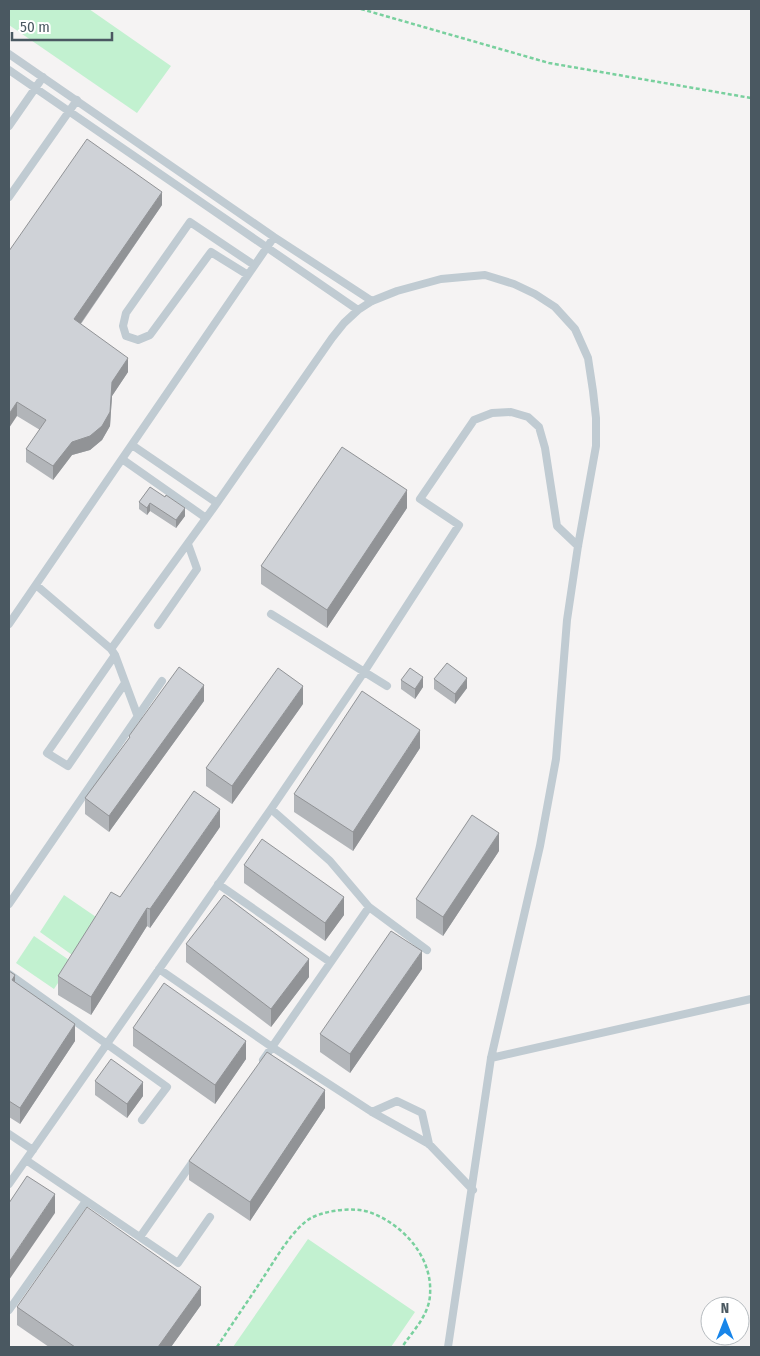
<svg xmlns="http://www.w3.org/2000/svg" width="760" height="1356" viewBox="0 0 760 1356" font-family="'Fira Sans Condensed',sans-serif">
<style>
.green{fill:#c2f1d0}
.lines{fill:none;stroke-linecap:round;stroke-linejoin:round}
.path{stroke:#79d09e;stroke-width:2.5;stroke-dasharray:4 2.5;stroke-linecap:butt}
.lane{stroke:#c0cbd2;stroke-width:8}
.wall{fill:#b2b5b9}
.shaded-wall{fill:#919396}
.building{fill:#cfd2d7;stroke:#919396}
</style>
<rect width="100%" height="100%" fill="#f5f3f3"/>
<path class="green" d="M9 9H89L171 66 137 113 9 25Z
M64 895 99 919 75 957 40 932Z
M34 936 72 962 54 989 16 963Z
M308 1239 415 1312 391 1347H233Z"/>
<g class="lines">
<path class="path" d="M361 9 549 63 751 98
M217 1347C232 1324 248 1301 263 1278 275 1260 294 1226 313 1217 328 1210 354 1207 369 1212 403 1224 433 1257 430 1295 429 1315 413 1331 402 1347"/>
<path class="lane" d="M9 54 274 237 372 301
M9 70 358 310
M9 126 43 77
M9 197 77 100
M248 275 211 252 150 335 138 340 126 336 123 326 126 313 190 222 254 265
M132 445 217 503
M122 459 206 518
M36 585 111 649 115 655 138 717
M271 614 387 686
M9 624 274 237
M158 625 197 569 188 544
M111 649 217 503 332 338 344 323 358 310 372 301 397 291 441 279 485 275 514 284 535 294 555 307 575 329 588 358 593 391 596 418V446L578 546 567 620 556 759 540 846 491 1058 448 1347
M115 655 47 753 68 766 125 683
M271 809 330 861 369 907 427 950
M218 884 330 962
M9 904 162 681
M159 969 272 1047 372 1112 429 1144 473 1190
M9 974 167 1087 142 1120
M491 1058 751 999
M263 1060 369 907
M372 1112 397 1101 422 1113 429 1144
M9 1134 33 1150
M26 1160 178 1263 210 1217
M9 1184 271 809 364 672 459 525 420 499 474 420 492 413 511 412 528 417 539 427 545 448 557 526 578 546
M140 1237 194 1160
M9 1310 86 1201"/>
</g>
<path class="wall" d="M162 205 81 324 128 372 112 396 110 426 102 440 90 450 72 455 53 480 26 462V449L40 430 17 416 9 251Z
M150 487 185 516 176 528 150 511 147 515 139 509V502Z
M407 508 327 628 261 584V566Z
M434 679 467 688 455 704 434 689Z
M401 680 423 687 415 699 401 689Z
M204 701 109 832 85 814V798L129 738V736Z
M303 704 232 804 206 786V768Z
M420 748 353 851 294 812V794Z
M220 827 150 928 147 926 91 1015 58 995V976L120 897Z
M499 851 443 936 416 918V899Z
M244 865 344 915 325 941 244 883Z
M186 944 309 977 271 1027 186 962Z
M422 969 350 1073 320 1052V1034Z
M9 971 15 982 75 1041 20 1124 9 1117Z
M133 1028 246 1059 215 1104 133 1046Z
M95 1081 143 1096 127 1118 95 1095Z
M325 1108 250 1221 189 1180V1161Z
M201 1305 171 1347H49L17 1325V1307Z"/>
<path class="shaded-wall" d="M162 192V205L74 333V319Z
M128 358V372L112 396 110 426 102 440 90 450 72 455 53 480V466Z
M17 402V416L9 428V414Z
M407 490V508L327 628V610Z
M150 503V511L147 515V508Z
M185 508V516L176 528V520Z
M423 677V687L415 699V689Z
M467 678V688L455 704V694Z
M204 685V701L109 832V816Z
M303 686V704L232 804V786Z
M420 730V748L353 851V832Z
M220 809V827L150 928V909Z
M499 833V851L443 936V917Z
M344 897V915L325 941V923Z
M147 908V926L91 1015V997Z
M422 951V969L350 1073V1054Z
M309 959V977L271 1027V1009Z
M15 975V991L12 980Z
M75 1024V1041L20 1124V1108Z
M246 1041V1059L215 1104V1085Z
M143 1082V1096L127 1118V1104Z
M325 1090V1108L250 1221V1202Z
M55 1194V1213L9 1280V1262Z
M201 1287V1305L171 1347H158Z"/>
<path class="building" d="M87 139 162 192 74 319 128 358 112 382 110 412 102 426 90 436 72 442 53 466 26 449 46 420 17 402 9 414V251Z
M342 447 407 490 327 610 261 566Z
M150 487 165 497 166 495 185 508 176 520 150 503 147 508 139 502Z
M447 663 467 678 455 694 434 679Z
M179 667 204 685 109 816 85 798 130 737 129 736Z
M278 668 303 686 232 786 206 768Z
M410 668 423 677 415 689 401 680Z
M362 691 420 730 353 832 294 794Z
M194 791 220 809 150 909 147 908 91 997 58 976 111 892 120 897Z
M472 815 499 833 443 917 416 899Z
M262 839 344 897 325 923 244 865Z
M224 895 309 959 271 1009 186 944Z
M391 931 422 951 350 1054 320 1034Z
M9 971 15 975 12 980 75 1024 20 1108 9 1101Z
M164 983 246 1041 215 1085 133 1028Z
M267 1052 325 1090 250 1202 189 1161Z
M111 1059 143 1082 127 1104 95 1081Z
M27 1176 55 1194 9 1262V1203Z
M87 1207 201 1287 158 1347H75L17 1307Z"/>
<rect width="760" height="1356" fill="none" stroke="#4a5861" stroke-width="20"/>
<g transform="translate(725 1321)"><circle r="24" fill="#ffffff" stroke="#b7bcc0"/>
<path d="M0-4L9 19L0 12L-9 19Z" fill="#1885e9"/>
<text y="-8" font-size="14" font-weight="bold" text-anchor="middle" fill="#4a5861">N</text>
</g>
<path d="M12 32v8h100v-8" fill="none" stroke="#4a5861" stroke-width="2.5"/>
<text x="20" y="32" font-size="15" fill="#4a5861" stroke="#ffffff" stroke-width="4" paint-order="stroke">50 m</text>
</svg>
